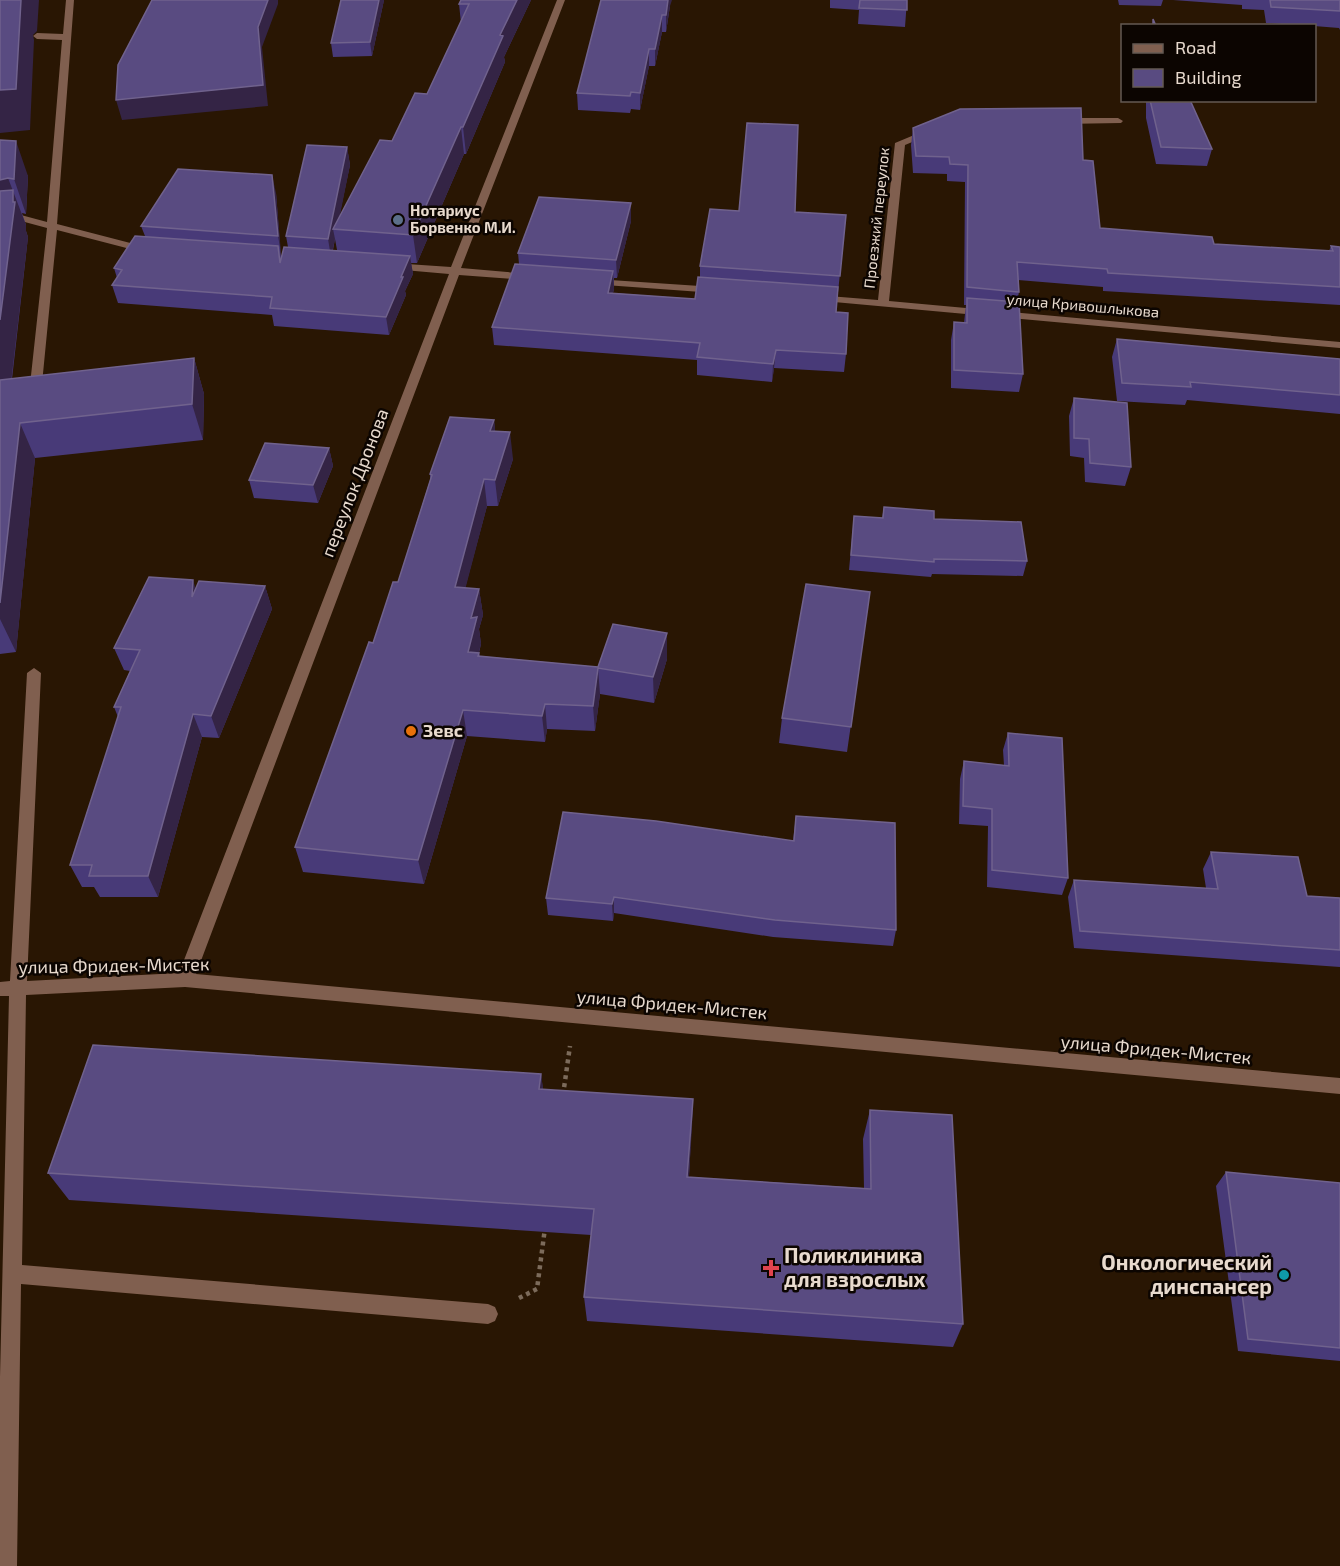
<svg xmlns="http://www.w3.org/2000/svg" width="1340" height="1566" viewBox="0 0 1340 1566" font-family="'Exo 2',sans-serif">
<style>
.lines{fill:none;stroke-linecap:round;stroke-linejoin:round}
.path{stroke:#7c6b5b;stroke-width:4.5;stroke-dasharray:4 4;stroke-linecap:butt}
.minor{fill:#805f4f;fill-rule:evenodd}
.wall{fill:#483a78;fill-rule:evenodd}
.shaded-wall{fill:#342445}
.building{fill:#594b81;stroke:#70628d;stroke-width:1.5}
.service-dot{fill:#5c6f8a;stroke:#0c0501;stroke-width:2}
.food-dot{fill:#e8710a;stroke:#0c0501;stroke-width:2}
.health-dot{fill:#e0444e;stroke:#0c0501;stroke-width:2}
.culture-dot{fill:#0f9aa8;stroke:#0c0501;stroke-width:2}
.labels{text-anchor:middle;stroke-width:5;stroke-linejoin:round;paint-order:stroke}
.far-poi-label{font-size:15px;font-weight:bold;fill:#e8dace;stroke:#0c0501;text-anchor:start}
.far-street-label{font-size:15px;fill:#e8dace;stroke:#0c0501}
.street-label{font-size:18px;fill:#e8dace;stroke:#0c0501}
.poi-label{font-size:18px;font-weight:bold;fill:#e8dace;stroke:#0c0501;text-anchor:start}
.near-poi-label{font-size:21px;font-weight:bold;fill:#e8dace;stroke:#0c0501;text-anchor:start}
</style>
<rect width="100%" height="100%" fill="#291603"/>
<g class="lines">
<path class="path" d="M563 1095 570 1046
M519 1298 537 1289 545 1228"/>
<path class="minor" d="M66 0H74L57 224 138 245H149L154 248 149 251H138L57 230 41 394 35 398 29 394 47 228 21 221 0 224V218L21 215 47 222 62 40 37 39 33 36 37 33 63 34Z
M557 0H565L461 268 529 274 534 277 529 280 459 275 196 974 1340 1078V1094L185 987 26 995 22 1265 488 1304 495 1307 498 1314 495 1321 488 1324 21 1284 17 1566H0V1377L9 996H0V982L10 981 27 673 34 668 41 673 27 981 179 973 449 274 392 269 387 266 392 263 451 267Z
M1118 118 1123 121 1121 123 1062 124 1057 121 1062 118Z
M931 128 934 129V133L905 145 889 301 1340 342V348L812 300 810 298 816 295 878 300 895 143Z
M595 279 715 287 720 290 715 293 591 284 590 282Z"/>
</g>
<path class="wall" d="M341 0H384L372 56 333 57 331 43Z
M461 0H531L504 57 505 62 466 154H464L417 263H411L413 274 405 291 406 295 389 335 274 326 272 315 118 303 112 285 117 278 114 268 145 236 141 226 276 193 281 258 288 247 286 236 347 147 350 165 339 217 392 141 427 94 461 23 459 4ZM335 239 337 250H333Z
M830 0H907L905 27 858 24 859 10 830 8Z
M1118 0H1163L1161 6 1119 5Z
M1173 0H1340V30L1339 28 1314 26 1266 23 1264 10 1242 9V5Z
M670 6 666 32H662L655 66H649L640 110 631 109 630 113 578 110 577 93Z
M1146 100H1190L1212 149 1207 166 1156 164 1146 118Z
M913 128 1083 160 1100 228 1214 244 1329 251 1331 246 1340 247V305L1103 291V287L1018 280 1019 292 1017 302 1023 374 1019 392 951 388V340L954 322 964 323 966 305H964L965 182 947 181V174L913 173 911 145Z
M0 140 28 176 26 214 22 213 26 225V231L28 237 12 379 194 358 204 394 203 440 35 458 16 652 0 654Z
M631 203V221L617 278H614V289L613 293 695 299 700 277V266L739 211 795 212 846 215 836 312 846 354 844 372 774 368 772 382 697 375V360L494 345 492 327 519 264 518 253Z
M1117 339 1340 359V414L1187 400 1185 405 1117 401 1112 357Z
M1074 398 1131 467 1125 486 1085 482 1084 458 1070 456 1069 416Z
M494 420 495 431 513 459 498 506H487L465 588 479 589 483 615 479 629 481 644 479 653 480 656 598 667 667 633V659L654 703 600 694 595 731 547 729 545 742 467 736 424 884 303 872 295 847 373 643 398 582 430 480V474Z
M329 448 333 466 318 503 254 498 249 480Z
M884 507 934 519 1027 561 1023 576 932 574 931 577 849 570 854 516 882 518Z
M265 586 272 609 219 738 202 737 158 897H100L94 887H82L70 865 118 717 114 707 130 671 124 670 114 648 196 589Z
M870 592 847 752 779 743 782 718Z
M1008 733 1068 878 1062 895 987 887 988 826 959 824 960 779 964 761 1004 765 1003 750Z
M796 816 896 930 893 946 773 937 614 913 613 921 548 915 546 898 793 841Z
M1211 852 1307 896 1340 898V967L1074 948 1068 897 1074 880 1206 888 1203 869Z
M541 1074 543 1090 693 1099 689 1177 864 1188 863 1139 870 1110 963 1324 953 1347 587 1321 584 1297 591 1235 69 1200 48 1173Z
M1226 1172 1340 1183V1361L1238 1351 1216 1186Z"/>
<path class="shaded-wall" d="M19 0H39L37 31 33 35 34 40 30 130 0 133V90Z
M268 0H278V4L262 47 268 106 122 120 116 100 258 27Z
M379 0H384L372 56 370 42Z
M517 0H531L504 57 505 62 466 154 463 127 500 35Z
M668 0H672L670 6 666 32V15Z
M662 15V32L655 66V49Z
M649 49V66L640 110V93Z
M461 127 464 154 417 263 413 235Z
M16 141 28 176 26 214 14 179Z
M347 147 350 165 337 230 333 229 335 239 331 257 328 239Z
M272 175 276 193 281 253 278 236Z
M8 178 26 225V231L28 237 7 417 0 399V180Z
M631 203V221L617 278 616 260Z
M410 256 413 274 405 291 406 295 389 335 386 317 401 277Z
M613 271 614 289 608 311V293Z
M776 350 774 368 772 382 773 364Z
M194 358 204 394 203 440 192 404Z
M494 420 497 447 490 431Z
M20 423 35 458 16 652 0 619V603Z
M510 432 513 459 498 506 495 480Z
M329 448 333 466 318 503 313 485Z
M484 479 487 506 459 613 455 587Z
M193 580 200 603 192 597Z
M265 586 272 609 219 738 211 716Z
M479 589 483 615 479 629 481 644 472 678 468 652 471 618Z
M667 633V659L654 703 653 677Z
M598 668 600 694 595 731 593 706Z
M545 704 547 729 545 742 542 716Z
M463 710 467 736 424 884 418 860Z
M193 714 202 737 158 897 148 876Z
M614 897V913L613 921 612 904Z
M541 1074 545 1103 539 1089Z
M693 1099 692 1128 687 1204V1177Z"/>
<path class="building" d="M0 0H21L16 89 0 90Z
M152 0H268L258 27 263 85 116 100 118 65Z
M341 0H379L370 42 331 43Z
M461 0H517L500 35 503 36 463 127H461L413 235 333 229 380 140 392 141 415 93 427 94 469 4H459Z
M601 0H668L666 15H662L655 49H649L640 93 631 92 630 96 577 93Z
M860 0H907V10L859 8Z
M1270 0H1340V11L1271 7Z
M1153 19 1156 26H1153Z
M1150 100H1190L1212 149 1161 147Z
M1081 108 1083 160 1093 161 1100 228 1212 237 1214 244 1333 251 1331 246 1340 247V287L1108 273 1107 269 1017 262 1019 292 967 287 968 165 950 164 949 157 916 156 913 128 960 109Z
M747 123 798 125 795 212 846 215 840 276 700 266 710 209 739 211Z
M0 140 16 141 14 179 8 178 0 180Z
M307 145 347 147 328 239 286 236Z
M178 169 272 175 278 236 141 226Z
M13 190V202H15L0 320V191Z
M539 197 631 203 616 260 518 253Z
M135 236 278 246 280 263 284 247 410 256 401 277H403L386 317 270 308 272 297 112 285 122 270 114 268Z
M515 264 613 271 608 293 695 299 698 277 838 287 836 312 848 313 846 354 776 350 773 364 697 357 700 343 492 327Z
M967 298 1019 302 1023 374 954 370V322L967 323Z
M1117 339 1340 359V395L1190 382 1191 387 1122 383Z
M194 358 192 404 20 423 0 603V380Z
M1074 398 1127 403 1131 467 1090 463 1089 439 1074 438Z
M450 417 494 420 490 431 510 432 495 480 484 479 455 587 479 589 471 618 477 617 468 652 479 653 478 656 598 667 613 624 667 633 653 677 598 668 593 706 545 704 542 716 463 710 418 860 295 847 369 642 373 643 393 582H398L432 475 430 474Z
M265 443 329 448 313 485 249 480Z
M884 507 934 511V519L1021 522 1027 561 934 559V562L851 555 854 516 883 518Z
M149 577 193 580 192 597 199 581 265 586 211 716 193 714 148 876H89L92 865H70L121 707H114L140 650 114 648Z
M806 584 870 592 851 727 782 718Z
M1008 733 1062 738 1068 878 992 870V809L963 806 964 761 1009 766Z
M563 812 656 821 794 841 796 816 895 823 896 930 775 920 614 897 612 904 546 898Z
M1211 852 1298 857 1307 896 1340 898V950L1080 931 1074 880 1218 889Z
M93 1045 541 1074 539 1089 693 1099 687 1177 871 1189 870 1110 952 1115 963 1324 584 1297 594 1209 48 1173Z
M1226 1172 1340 1183V1348L1248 1339Z"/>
<circle class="service-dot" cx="398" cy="220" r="6"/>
<circle class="food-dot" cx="411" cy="731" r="6"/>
<path class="health-dot" d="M768 1259h6v6h6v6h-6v6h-6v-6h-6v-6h6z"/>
<circle class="culture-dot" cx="1284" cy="1275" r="6"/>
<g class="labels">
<g class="far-poi-label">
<text x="410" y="216">Нотариус<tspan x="410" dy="17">Борвенко М.И.</tspan></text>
</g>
<g class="far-street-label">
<text transform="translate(877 218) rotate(-84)" y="5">Проезжий переулок</text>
<text transform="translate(1083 306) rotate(5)" y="5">улица Кривошлыкова</text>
</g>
<g class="street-label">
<text transform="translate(355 483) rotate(-69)" y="6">переулок Дронова</text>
<text transform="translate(114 966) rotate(-1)" y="6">улица Фридек-Мистек</text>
<text transform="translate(672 1005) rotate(5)" y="6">улица Фридек-Мистек</text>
<text transform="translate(1156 1050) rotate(5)" y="6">улица Фридек-Мистек</text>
</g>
<g class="poi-label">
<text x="423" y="737">Зевс</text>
</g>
<g class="near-poi-label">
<text x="784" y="1263">Поликлиника<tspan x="784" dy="24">для взрослых</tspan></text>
<text x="1272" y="1270" text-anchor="end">Онкологический<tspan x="1272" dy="24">динспансер</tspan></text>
</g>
</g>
<rect x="1121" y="24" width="195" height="78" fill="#0c0501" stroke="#645a53" stroke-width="1.5"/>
<rect x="1133" y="44" width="30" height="9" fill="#805f4f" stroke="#645a53" stroke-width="1.5"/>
<text x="1175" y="54" font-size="18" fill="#e8dace">Road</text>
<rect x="1133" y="69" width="30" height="18" fill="#594b81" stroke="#645a53" stroke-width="1.5"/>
<text x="1175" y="84" font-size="18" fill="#e8dace">Building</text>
</svg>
